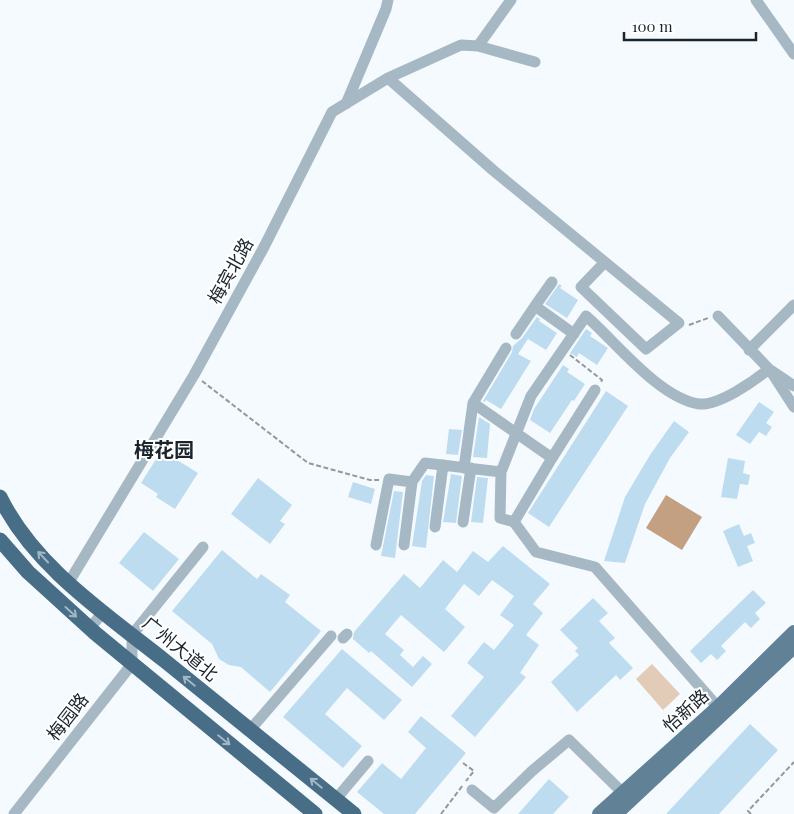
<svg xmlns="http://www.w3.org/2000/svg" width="794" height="814" viewBox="0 0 794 814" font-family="'Playfair Display','Noto Sans SC',serif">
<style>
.green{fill:#e2cbb7}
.water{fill:#c2a081}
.building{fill:#bedcf0}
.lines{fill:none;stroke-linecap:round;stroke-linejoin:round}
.path{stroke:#91999f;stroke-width:2;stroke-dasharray:5 2.5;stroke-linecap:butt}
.minor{stroke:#a7b8c5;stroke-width:11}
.major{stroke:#618197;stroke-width:14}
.highway{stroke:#486d87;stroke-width:15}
.oneway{stroke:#a4b6c3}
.labels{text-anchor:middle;stroke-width:4;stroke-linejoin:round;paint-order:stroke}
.street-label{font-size:18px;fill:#19242c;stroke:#fff}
.quarter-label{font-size:20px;font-weight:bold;fill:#19242c;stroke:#fff}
</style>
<rect width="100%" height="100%" fill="#f5faff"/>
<path class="green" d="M652 664 680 694 663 710 636 679Z"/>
<path class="water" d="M666 495 702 517 682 550 646 528Z"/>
<path class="building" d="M559 284 562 286 560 288 578 300 567 318 545 304Z
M537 317 540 319 539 321 557 333 546 350 528 339 518 354 531 361 501 409 486 400 485 402 483 401 512 352 513 346 522 338Z
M586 329 592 333 590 336 608 348 597 365 579 353 577 357 570 353Z
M563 365 569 369 567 372 585 384 574 401 572 400 550 433 530 420 534 409Z
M606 391 628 406 549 527 528 513Z
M759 402 774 412 766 423 772 427 766 436 759 432 750 444 736 435Z
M479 417 490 424 487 458 473 457Z
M674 421 689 432 670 458 645 504 625 563 604 561 625 497 650 455Z
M449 429 462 430 458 455 446 454Z
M165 445 177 453 174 458 198 473 175 509 156 497 158 494 141 483Z
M728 458 745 461 743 473 750 475 748 485 740 484 737 499 721 497Z
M451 474 462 476 456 523 443 522Z
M426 475 434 476 426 548 412 546 422 481Z
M477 477 488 478 483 523 471 522Z
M258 478 292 505 280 521 285 524 270 544 231 514Z
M353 482 375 489 371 504 348 497Z
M394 491 403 492 395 558 381 556Z
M739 524 744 536 751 533 755 543 747 546 753 561 738 567 723 531Z
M144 532 179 559 153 591 119 563Z
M503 546 550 584 533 604 543 613 526 635 539 645 520 673 526 677 475 737 451 716 484 677 467 663 484 642 494 650 514 625 500 615 514 596 492 580 479 596 464 584 445 609 465 627 444 652 401 615 385 634 404 650 400 655 413 667 423 656 432 664 412 687 371 651 369 653 353 639 354 632 404 574 420 588 443 560 457 572 473 551 488 562Z
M222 550 257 579 261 574 290 595 285 602 321 631 270 692 241 667 229 665 219 659 212 644 172 611Z
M753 590 766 603 755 613 760 619 751 628 745 622 721 646 726 651 717 660 711 654 701 663 690 651Z
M593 598 608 613 599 621 615 638 609 643 633 668 620 680 616 675 577 712 551 682 579 655 575 651 578 648 560 630Z
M342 649 402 700 384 720 347 688 325 714 362 746 343 768 283 717Z
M421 716 466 753 415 814H384L357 792 382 763 401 779 426 748 408 732Z
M750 724 778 750 719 814H666Z
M549 779 569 797 553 814H518Z"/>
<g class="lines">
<path class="path" d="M689 325 708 318
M570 355 602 380 601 382
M202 381 308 463 370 480H379
M463 763 474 771 466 781
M441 814 463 785
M751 814 748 811 794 762"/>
<path class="minor" d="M756 0 794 54
M478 46 511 0
M388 78 494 171 679 323 646 349 581 287 604 263
M346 104 386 9 388 0
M535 306 552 282
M718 316 769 369 794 386
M516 334 535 306 574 334
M749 350 794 305
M772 373 794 407
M473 403 506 348
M552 458 595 390
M464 468 473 403 552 458 514 522
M463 522 471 468
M435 527 443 465
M376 545 389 479 412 482 425 463 501 472
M404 545 412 482
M69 582 194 375 264 247 332 112 388 78 461 45 478 46 535 62
M90 628 104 611
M343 638 347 634
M723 713 595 567 536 552 514 522 500 518 501 472 531 396 586 316C616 342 659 398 699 404 719 406 754 381 769 369
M250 730 331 636
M472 790 494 808 532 771 569 740 623 793
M336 799 368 761
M14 814 132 664V635L203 547"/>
<path class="major" d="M599 814 718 707 794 632
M616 814 794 647"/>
<path class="highway" d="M0 497C34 567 106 614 165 661 228 712 291 763 354 814
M0 540 28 572 95 633 315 814"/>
</g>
<defs><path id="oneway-shaft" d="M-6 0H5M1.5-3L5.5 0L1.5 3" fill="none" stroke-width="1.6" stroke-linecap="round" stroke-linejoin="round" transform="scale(1.25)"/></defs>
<g class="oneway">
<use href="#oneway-shaft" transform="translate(43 557) rotate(-133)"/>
<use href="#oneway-shaft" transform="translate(71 612) rotate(42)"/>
<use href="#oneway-shaft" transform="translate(189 681) rotate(-141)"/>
<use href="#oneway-shaft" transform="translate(224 740) rotate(39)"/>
<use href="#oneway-shaft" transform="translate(316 783) rotate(-141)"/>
</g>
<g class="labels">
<g class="street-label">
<text transform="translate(231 271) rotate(-61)" y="6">梅宾北路</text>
<text transform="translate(180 649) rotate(39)" y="6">广州大道北</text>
<text transform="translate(686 711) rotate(-42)" y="6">怡新路</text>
<text transform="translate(68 717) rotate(-52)" y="6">梅园路</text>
</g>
<g class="quarter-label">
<text x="164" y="457">梅花园</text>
</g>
</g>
<path d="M624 32v8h132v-8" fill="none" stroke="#19242c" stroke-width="2.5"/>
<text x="632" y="32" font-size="15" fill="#19242c" stroke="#ffffff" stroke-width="4" paint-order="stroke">100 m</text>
</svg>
